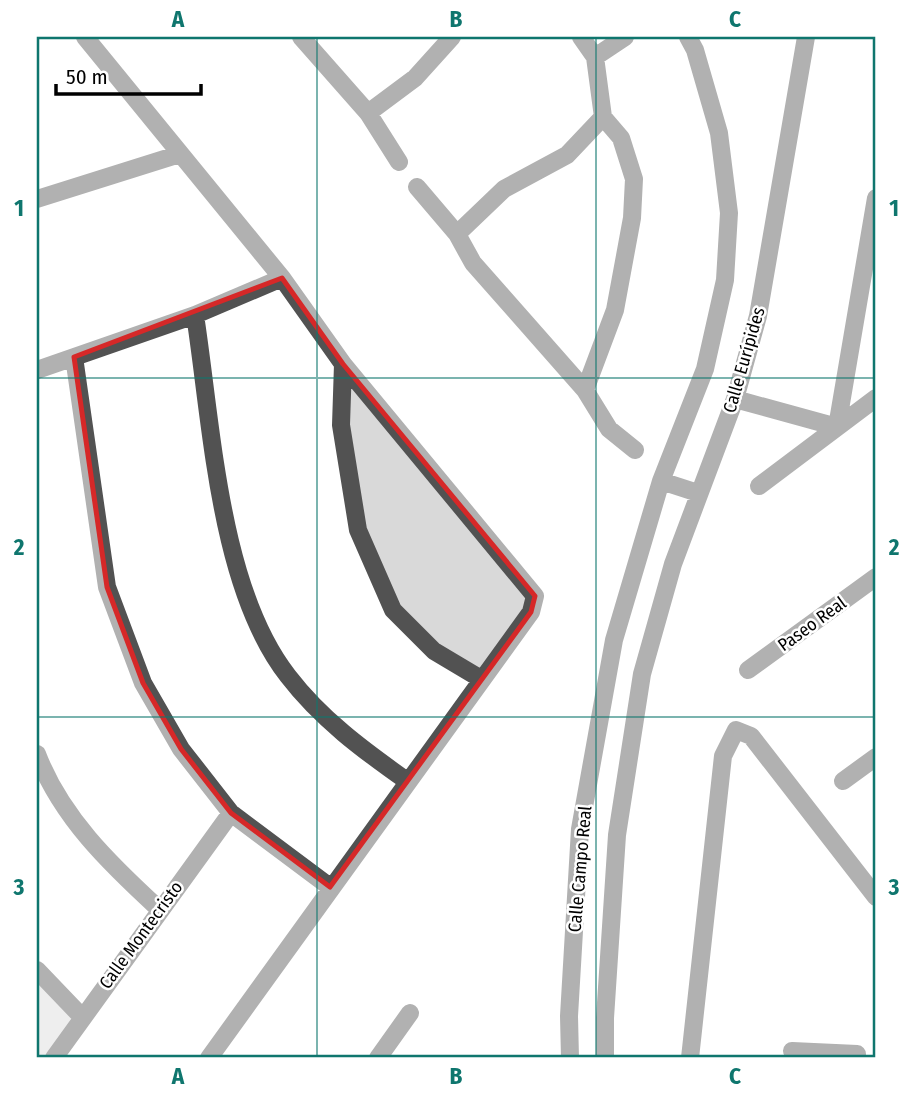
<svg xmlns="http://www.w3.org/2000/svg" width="913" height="1095" viewBox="0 0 913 1095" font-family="'Fira Sans Condensed',sans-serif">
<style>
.green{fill:#d9d9d9}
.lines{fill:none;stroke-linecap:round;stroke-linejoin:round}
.minor{stroke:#525252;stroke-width:18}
.marked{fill:none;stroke:#d62828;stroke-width:5;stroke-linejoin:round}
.grid{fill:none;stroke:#0f766e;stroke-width:2;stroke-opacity:0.55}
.labels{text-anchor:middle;stroke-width:5;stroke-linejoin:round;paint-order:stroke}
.street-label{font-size:18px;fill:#000;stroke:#fff}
.neatline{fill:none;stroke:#0f766e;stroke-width:2.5}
.grid-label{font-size:23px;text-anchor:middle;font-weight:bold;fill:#0f766e}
</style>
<rect width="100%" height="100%" fill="#fff"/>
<path class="green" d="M343 364 535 596 481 679 393 610 358 530Z
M37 970 82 1017 54 1058H37Z"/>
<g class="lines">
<path class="minor" d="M85 37 282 278 343 364 535 596 531 612 209 1058
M301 37 368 113 399 162
M581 37 595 57 603 117 621 138 634 179 632 218 615 310 585 390
M595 57 625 37
M368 113 415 78 452 37
M417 187 457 234 473 263 585 390 609 429 635 450
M37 199 180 154
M457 234 504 189 567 155 603 117
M195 315C212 425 219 588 288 676 321 719 363 750 407 781
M74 357 107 587 143 683 181 749 231 813 330 887
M343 364 341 425 358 530 393 610 434 651 481 679
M37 370 195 315 282 278
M735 399 837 427
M837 427 876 198
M661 481 698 493
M759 486 876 398
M748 670 876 577
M37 754C61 817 110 864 159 909
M843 781 876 757
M37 970 82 1017
M792 1051 857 1054
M54 1058 231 813
M378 1058 410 1013
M570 1058 569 1016 580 829 614 640 661 481 705 369 725 280 729 213 719 133 695 50 688 37
M605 1058V1018L617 835 642 674 673 564 735 399 758 316 806 37
M690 1058 723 756 736 730 751 736 876 897"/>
</g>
<path d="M0 0H913V1095H0ZM282 278 343 364 535 596 531 612 330 887 231 813 181 749 143 683 107 587 74 357Z" fill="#fff" fill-opacity=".55" fill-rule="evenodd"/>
<path class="marked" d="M282 278 343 364 535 596 531 612 330 887 231 813 181 749 143 683 107 587 74 357Z"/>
<path class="grid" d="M317 37V1058M596 37V1058M37 378H876M37 717H876"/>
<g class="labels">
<g class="street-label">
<text transform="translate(744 360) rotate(-74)" y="6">Calle Eurípides</text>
<text transform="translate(812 624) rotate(-36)" y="6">Paseo Real</text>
<text transform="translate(580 869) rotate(-85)" y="6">Calle Campo Real</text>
<text transform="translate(141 935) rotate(-54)" y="6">Calle Montecristo</text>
</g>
</g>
<rect width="913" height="1095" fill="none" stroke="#ffffff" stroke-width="77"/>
<path d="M56 84v10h145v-10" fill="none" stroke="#000000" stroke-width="3.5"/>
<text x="66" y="84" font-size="21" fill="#000000" stroke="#ffffff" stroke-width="5" paint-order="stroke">50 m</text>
<rect x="38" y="38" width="836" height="1018" class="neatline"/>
<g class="grid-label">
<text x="178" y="27">A</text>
<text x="456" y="27">B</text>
<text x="735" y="27">C</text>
<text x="19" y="216">1</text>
<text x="894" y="216">1</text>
<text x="19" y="555">2</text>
<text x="894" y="555">2</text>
<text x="19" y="895">3</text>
<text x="894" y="895">3</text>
<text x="178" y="1084">A</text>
<text x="456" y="1084">B</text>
<text x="735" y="1084">C</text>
</g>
</svg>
